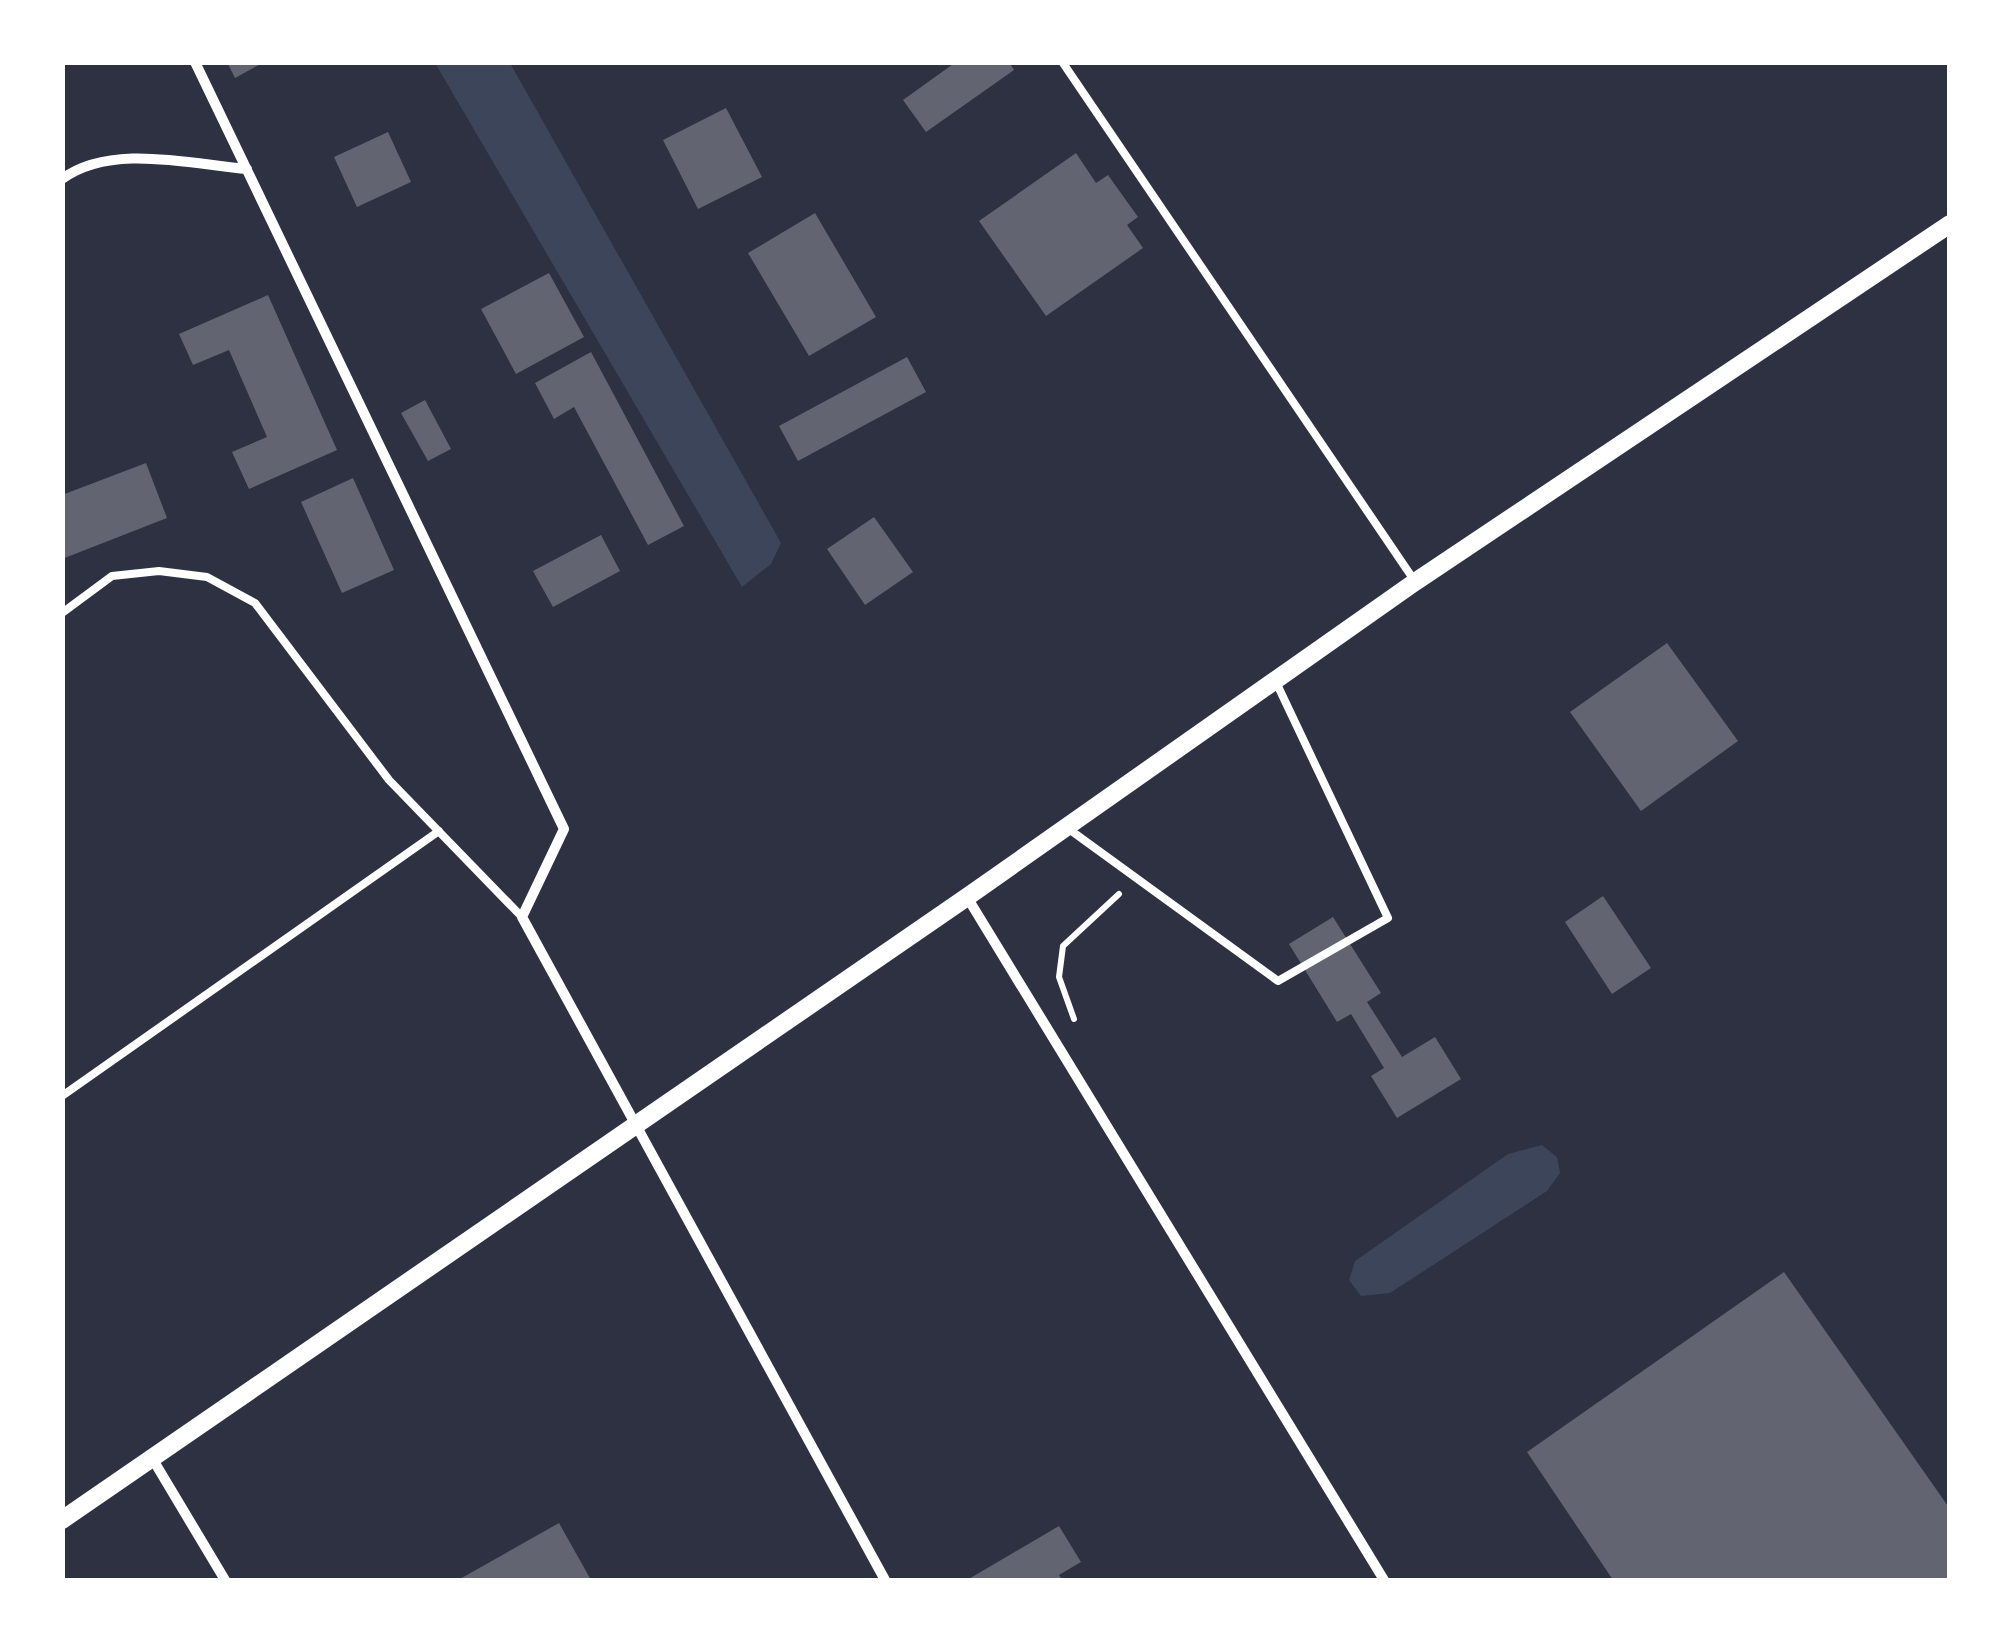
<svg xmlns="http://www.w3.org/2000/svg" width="2012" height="1643" viewBox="0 0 2012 1643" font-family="'Libre Baskerville',serif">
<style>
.green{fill:#3c4559}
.building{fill:#626471}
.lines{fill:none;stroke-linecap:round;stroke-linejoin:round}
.path{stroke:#fff;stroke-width:6}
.service{stroke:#fff;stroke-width:8}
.minor{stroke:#fff;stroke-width:10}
.tertiary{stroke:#fff;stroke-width:18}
</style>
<rect width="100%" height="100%" fill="#2d3142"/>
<path class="green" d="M435 63H510L781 543 771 564 742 587Z
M1542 1145 1557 1157 1560 1173 1547 1191 1390 1293 1361 1296 1349 1280 1355 1261 1508 1154Z"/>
<path class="building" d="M227 62H264L235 78Z
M956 62H1009L1014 70 926 132 903 100Z
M726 108 762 177 698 209 663 140Z
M388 132 411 182 357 207 334 157Z
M1076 153 1096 183 1108 175 1138 217 1127 225 1143 248 1046 316 979 221Z
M815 213 876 317 809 356 748 253Z
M549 273 584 337 516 374 481 309Z
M268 295 337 450 249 489 232 452 267 437 229 350 193 365 179 334Z
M591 352 684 526 648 545 574 407 554 419 535 383Z
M907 357 926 392 798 461 779 426Z
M425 400 451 449 428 461 401 413Z
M146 463 167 518 62 559V495Z
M353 478 394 570 342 593 301 502Z
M874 517 913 572 865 605 827 549Z
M601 535 620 571 553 607 533 571Z
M1667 643 1738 741 1641 811 1570 712Z
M1603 896 1651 968 1612 994 1565 922Z
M1333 917 1381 993 1367 1002 1402 1057 1435 1037 1461 1079 1397 1118 1371 1076 1384 1068 1351 1014 1337 1022 1289 944Z
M1784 1272 1950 1509V1580H1613L1527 1452Z
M559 1523 591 1580H458Z
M1059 1526 1081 1562 1059 1575 1062 1580H967Z"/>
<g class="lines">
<path class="path" d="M1074 1019 1059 977 1063 946 1119 894"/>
<path class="service" d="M1063 63 1414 580
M62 613 112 576 159 571 207 577 255 603 389 780 522 917
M1066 827 1278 981 1388 918 1275 680
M62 1096 439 831"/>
<path class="minor" d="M195 62 564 829 522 917 885 1580
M62 179C111 143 190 164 247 169
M967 897 1384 1580
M152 1458 225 1580"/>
<path class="tertiary" d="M62 1520 967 897 1415 582 1950 224"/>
</g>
<rect width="2012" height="1643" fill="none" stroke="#ffffff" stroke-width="130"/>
</svg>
